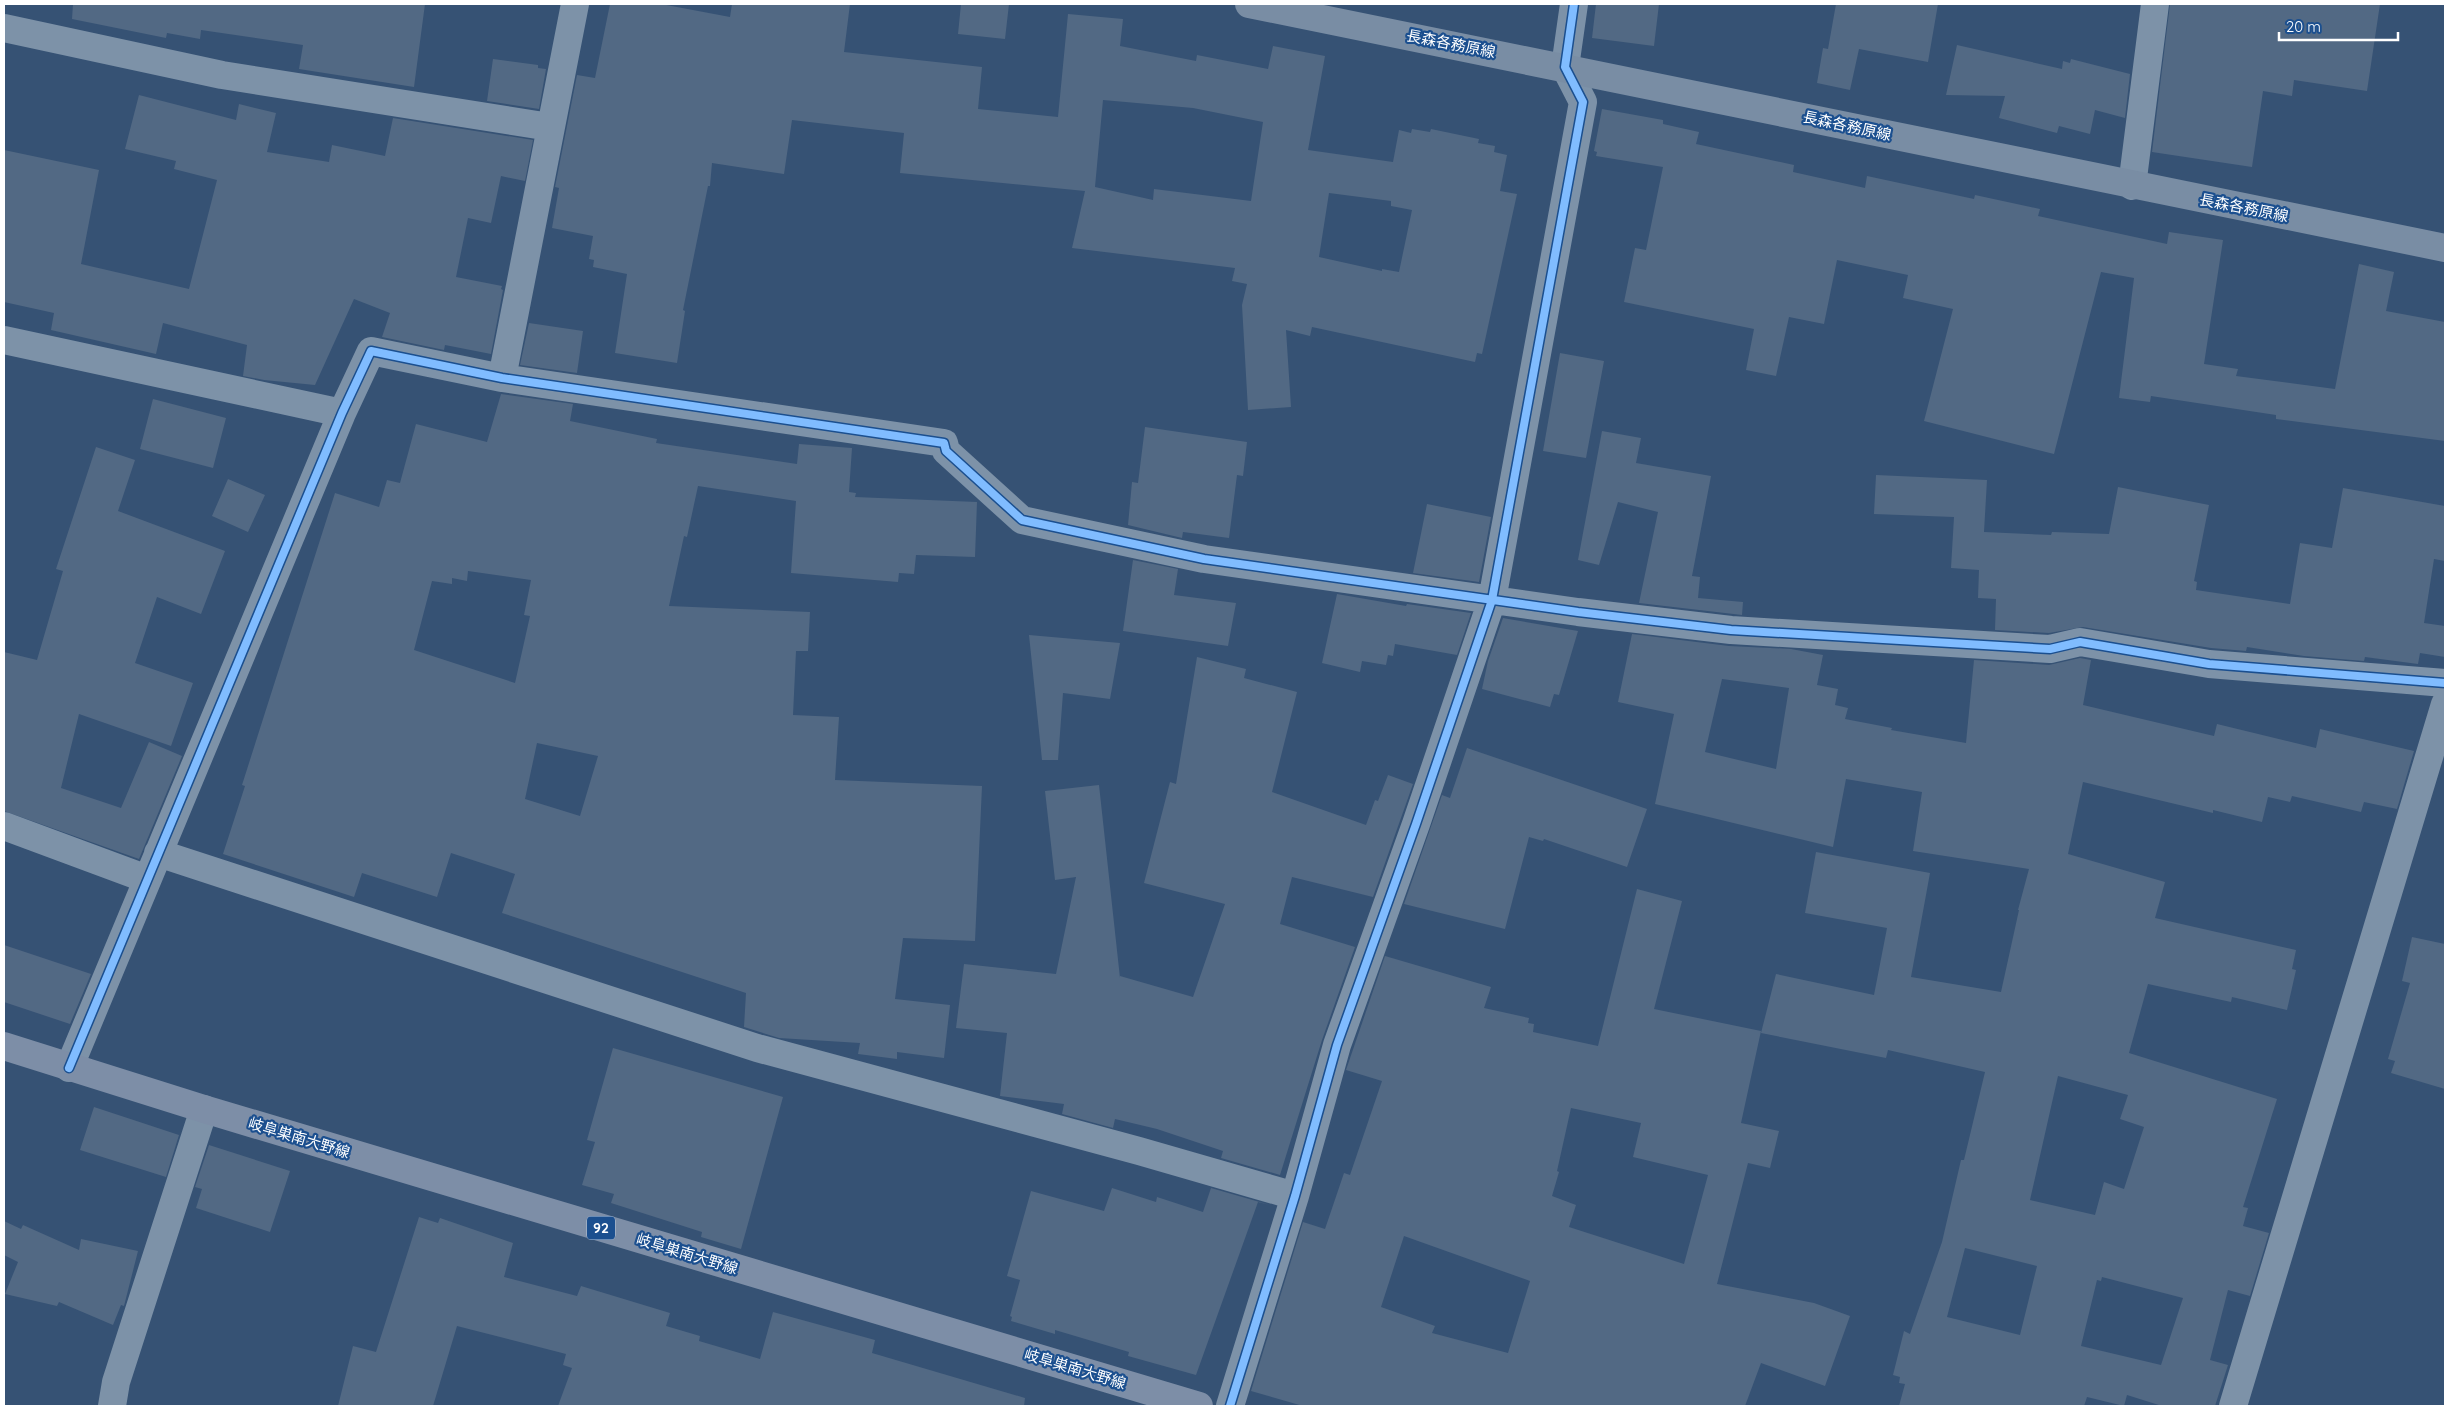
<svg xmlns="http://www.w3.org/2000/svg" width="2449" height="1410" viewBox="0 0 2449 1410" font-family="Quicksand,'Noto Sans JP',sans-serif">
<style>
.building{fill:#526984;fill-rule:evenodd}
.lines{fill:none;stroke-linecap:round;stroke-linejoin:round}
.minor{stroke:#7d92a8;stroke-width:28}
.secondary{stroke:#798da4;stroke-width:28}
.primary{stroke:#7d8ea7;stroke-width:28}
.cycleway-casing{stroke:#1b4f8f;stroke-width:11}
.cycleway{stroke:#80bcff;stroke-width:8}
.labels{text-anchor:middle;stroke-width:4.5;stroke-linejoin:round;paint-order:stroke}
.shield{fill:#1b4f8f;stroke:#bbcadd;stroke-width:1}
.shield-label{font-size:14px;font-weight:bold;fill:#fff}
.street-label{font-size:15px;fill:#fff;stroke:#1b4f8f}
</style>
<rect width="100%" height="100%" fill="#365274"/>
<path class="building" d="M73 4H425L414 87 299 69 303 45 201 30 200 39 167 33 166 38 72 19Z
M610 4H661L730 17 732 4H850L844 52 982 67 978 109 1058 117 1068 14 1123 19 1120 46 1196 61 1197 55 1268 69 1273 46 1325 56 1308 150 1393 162 1399 130 1411 133 1412 129 1430 132 1431 129 1479 139 1478 143 1495 146 1494 152 1507 155 1500 191 1517 194 1482 354 1477 353 1475 362 1312 327 1310 336 1286 330 1291 407 1248 410 1242 305 1247 284 1232 281 1235 268 1072 248 1085 191 900 173 904 133 792 120 784 174 712 163 710 186H708L683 310 685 311 677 363 615 353 627 274 593 267 594 260 589 259 593 236 552 228 559 188 555 187 577 75 595 78ZM1103 100 1193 108 1263 122 1251 201 1154 189 1153 200 1095 187ZM1329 193 1391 201V206L1412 210 1399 272 1382 269V271L1319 257Z
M961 4H1009L1005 39 958 34Z
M1596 4H1659L1654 46 1592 38Z
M1836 4H1938L1928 62 1859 49 1850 90 1817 83 1823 48 1828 49Z
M2170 4H2380L2367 91 2294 80 2292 96 2263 91 2252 167 2152 152Z
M1957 45 2062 69 2063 61 2070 63 2071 59 2130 74 2125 118 2095 110 2090 134 2059 126 2057 133 1999 118 2005 96 1946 95Z
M493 59 538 65V68L546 69 539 109 487 101Z
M139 95 236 120 239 104 276 113 267 152 329 162 332 145 385 156 393 118 533 140 525 181 501 176 491 223 468 218 456 277 502 286 501 289 503 290 491 354 445 345 444 350 382 337 390 313 354 299 315 385 264 380 243 376 247 345 163 323 156 354 51 330 54 313 4 302V150L99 170 81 264 189 289 217 180 174 169 176 161 125 149Z
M1602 109 1663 120V124L1699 132 1696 144 1794 165 1793 172 1865 188 1867 176 1974 199 1975 195 2040 209 2038 216 2167 244 2169 232 2223 240 2204 364 2238 369 2236 376 2335 389 2359 264 2394 272 2386 311 2445 322V441L2276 419V415L2151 396 2150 402 2119 398 2134 278 2101 272 2054 454 1924 421 1953 309 1903 298 1908 275 1837 260 1824 324 1789 317 1776 376 1746 370 1754 329 1624 302 1635 248 1646 250 1663 167 1596 156 1597 152 1594 151Z
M529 323 583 331 577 373 520 365Z
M1560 353 1604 361 1586 458 1543 451Z
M501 394 573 404 570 421 657 439 656 443 797 464 799 444 852 448 849 492 856 493 855 497 977 502 975 557 916 555 914 574 899 573 898 582 791 573 796 501 698 486 687 537 684 536 669 606 810 612 808 651H796L793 715 839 717 835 780 982 786 975 941 903 938 895 999 950 1005 944 1058 897 1052V1059L858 1054 860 1043 779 1038 744 1027 746 993 502 913 515 874 451 853 437 897 362 873 354 897 223 854 245 786 242 785 335 493 379 507 387 480 400 483 416 424 487 442ZM468 571 531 580 524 615 530 616 515 683 414 650 432 581 452 584V578L467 581ZM537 743 598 756 580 816 525 799Z
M153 399 226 418 213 468 140 449Z
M1145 427 1247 442 1243 476 1237 475 1229 538 1183 532 1182 538 1128 525 1132 482 1138 483Z
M1602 431 1641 438 1636 463 1711 476 1692 576 1700 577 1698 598 1743 602 1742 615 1639 603 1658 512 1618 502 1599 565 1578 560Z
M96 447 135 460 118 511 225 551 201 614 157 597 135 663 193 683 171 746 79 714 61 788 121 808 149 742 182 756 139 859 4 811V652L37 660 63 571 56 569Z
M1876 475 1987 480 1984 532 2051 535 2052 532 2109 534 2118 487 2209 505 2194 581 2197 582 2196 590 2290 604 2300 543 2332 548 2343 488 2445 506V561L2434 559 2424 623 2445 626V657L2420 653 2418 664 2365 657 2364 661 2304 656 2247 647 2246 651 2211 648 2083 627 2049 633 1995 630 1996 599 1978 598 1979 570 1951 568 1954 517 1874 514Z
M228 479 265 495 248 532 212 516Z
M1427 504 1491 517 1479 582 1413 573Z
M1133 560 1178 569 1174 595 1236 603 1228 646 1123 631Z
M1337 594 1406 606 1407 604 1471 613 1457 655 1395 644 1393 656 1388 655 1386 665 1362 661 1360 672 1322 663Z
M1503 618 1578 631 1559 695 1554 694 1550 707 1482 689 1488 661Z
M1632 634 1729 646 1791 649 1823 655 1817 685 1838 689 1835 705 1848 708 1845 719 1892 728 1891 730 1966 743 1974 660 2049 665 2080 658 2091 660 2083 705 2214 736 2217 724 2316 748 2320 729 2414 751 2397 809 2364 802 2361 812 2292 796 2290 802 2268 797 2262 822 2213 810V813L2083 782 2068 854 2165 882 2155 918 2296 950 2292 969 2296 970 2287 1010 2232 997 2231 1002 2148 984 2129 1053 2277 1099 2243 1207 2248 1208 2243 1226 2269 1233 2250 1296 2228 1290 2210 1360 2228 1365 2215 1406H2162L2127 1395 2124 1406 2087 1397 2084 1406H1899L1905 1384 1899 1383 1900 1377 1893 1375 1904 1331 1910 1334 1942 1242 1961 1160H1964L1985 1072 1888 1050 1886 1058 1761 1033 1776 974 1874 995 1887 928 1805 913 1816 852 1930 873 1911 977 2001 992 2019 910H2018L2029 869 1913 851 1922 792 1846 779 1833 847 1655 804 1674 714 1618 702ZM1722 679 1789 688 1776 769 1705 752ZM2058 1076 2128 1095 2120 1119 2144 1127 2124 1189 2104 1182 2095 1215 2030 1200ZM1965 1248 2037 1266 2020 1335 1947 1317ZM2102 1277 2183 1298 2161 1365 2081 1346 2097 1280 2101 1281Z
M1029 635 1120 643 1110 699 1063 693 1058 760H1042Z
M1197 657 1246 669 1244 678 1297 692 1272 792 1366 825 1375 800 1378 801 1388 775 1413 784 1373 897 1292 877 1280 924 1355 947 1322 1040 1280 1175 1221 1158 1223 1151 1157 1129 1115 1119 1113 1128 1062 1114 1064 1104 1000 1096 1007 1033 956 1028 964 964 1056 974 1076 877 1055 880 1045 791 1099 785 1120 978V976L1193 997 1225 904 1144 883 1170 782 1176 784Z
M1467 748 1647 809 1627 867 1544 839 1543 841 1529 837 1505 929 1404 904 1442 795 1450 798Z
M1637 889 1682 901 1654 1009 1761 1031 1741 1123 1779 1131 1770 1168 1748 1163 1717 1284 1814 1303 1850 1316 1825 1386 1761 1363 1745 1406H1303L1251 1391 1303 1222 1325 1229 1344 1173 1350 1175 1382 1081 1346 1070 1385 956 1491 987 1484 1008 1529 1018 1528 1023 1534 1024 1533 1032 1598 1046ZM1571 1108 1641 1123 1633 1157 1708 1175 1684 1264 1569 1227 1576 1205 1552 1196 1559 1172 1557 1171ZM1404 1236 1530 1281 1508 1353 1432 1333 1435 1326 1381 1307Z
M2412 937 2445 944V1089L2391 1073 2395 1061 2388 1059 2410 983 2402 981Z
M4 945 91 974 70 1024 4 1002Z
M613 1048 783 1097 741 1249 701 1237 702 1232 611 1203 614 1194 582 1185 595 1142 587 1140Z
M94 1107 179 1135 166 1177 80 1150Z
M209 1145 290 1171 270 1232 196 1208 202 1189 195 1187Z
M1112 1188 1156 1202 1157 1197 1203 1212 1211 1188 1270 1205 1258 1202 1196 1375 1128 1356 1129 1352 1055 1330V1334L1011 1321 1012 1317 1010 1316 1020 1280 1007 1276 1031 1191 1104 1211Z
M419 1217 438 1223 440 1218 513 1243 504 1277 577 1296 581 1286 670 1313 666 1326 700 1336 699 1341 760 1359 773 1312 875 1340 872 1353 1025 1398 1024 1406H558L572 1368 563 1365 566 1354 457 1326 433 1406H338L353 1346 376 1352Z
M4 1221 21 1229 23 1225 79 1250 81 1239 138 1251 124 1306 121 1305 113 1325 59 1302 57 1306 5 1294 18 1262 4 1255Z"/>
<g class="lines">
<path class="minor" d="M4 28 222 75 550 127
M2132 186 2155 4
M4 340 342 413
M502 378 575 4
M4 826 147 879
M158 853 757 1048 1139 1151 1295 1196
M69 1068 342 413 371 351 502 378 944 443 946 451 1022 520 1204 559 1578 612 1731 630 2050 649 2080 642 2209 664 2445 683
M112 1406 116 1382 204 1109
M1230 1406 1295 1196 1337 1045 1416 824 1492 600 1583 102 1565 67 1574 4
M2233 1406 2445 704"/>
<path class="secondary" d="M1249 4 2445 248"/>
<path class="primary" d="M4 1046 204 1109 1199 1406"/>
<g class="cycleway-casing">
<path id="cycleway" d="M69 1068 342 413 371 351 502 378 944 443 946 451 1022 520 1204 559 1578 612 1731 630 2050 649 2080 642 2209 664 2445 683
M1230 1406 1295 1196 1337 1045 1416 824 1492 600 1583 102 1565 67 1574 4"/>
</g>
<use href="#cycleway" class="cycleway"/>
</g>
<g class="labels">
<rect class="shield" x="587" y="1216.5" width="28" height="23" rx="4"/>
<g class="shield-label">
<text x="601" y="1233">92</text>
</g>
<g class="street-label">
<text transform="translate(1451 44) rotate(11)" y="5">長森各務原線</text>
<text transform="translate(1847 126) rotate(12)" y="5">長森各務原線</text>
<text transform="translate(2244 208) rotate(11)" y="5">長森各務原線</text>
<text transform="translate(299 1138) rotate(17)" y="5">岐阜巣南大野線</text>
<text transform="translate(687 1254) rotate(17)" y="5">岐阜巣南大野線</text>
<text transform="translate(1075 1369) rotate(17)" y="5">岐阜巣南大野線</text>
</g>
</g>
<rect width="2449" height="1410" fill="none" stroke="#ffffff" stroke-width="10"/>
<path d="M2279 32v8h119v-8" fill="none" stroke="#ffffff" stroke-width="2.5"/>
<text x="2286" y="32" font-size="15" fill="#ffffff" stroke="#1b4f8f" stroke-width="4" paint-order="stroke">20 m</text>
</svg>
